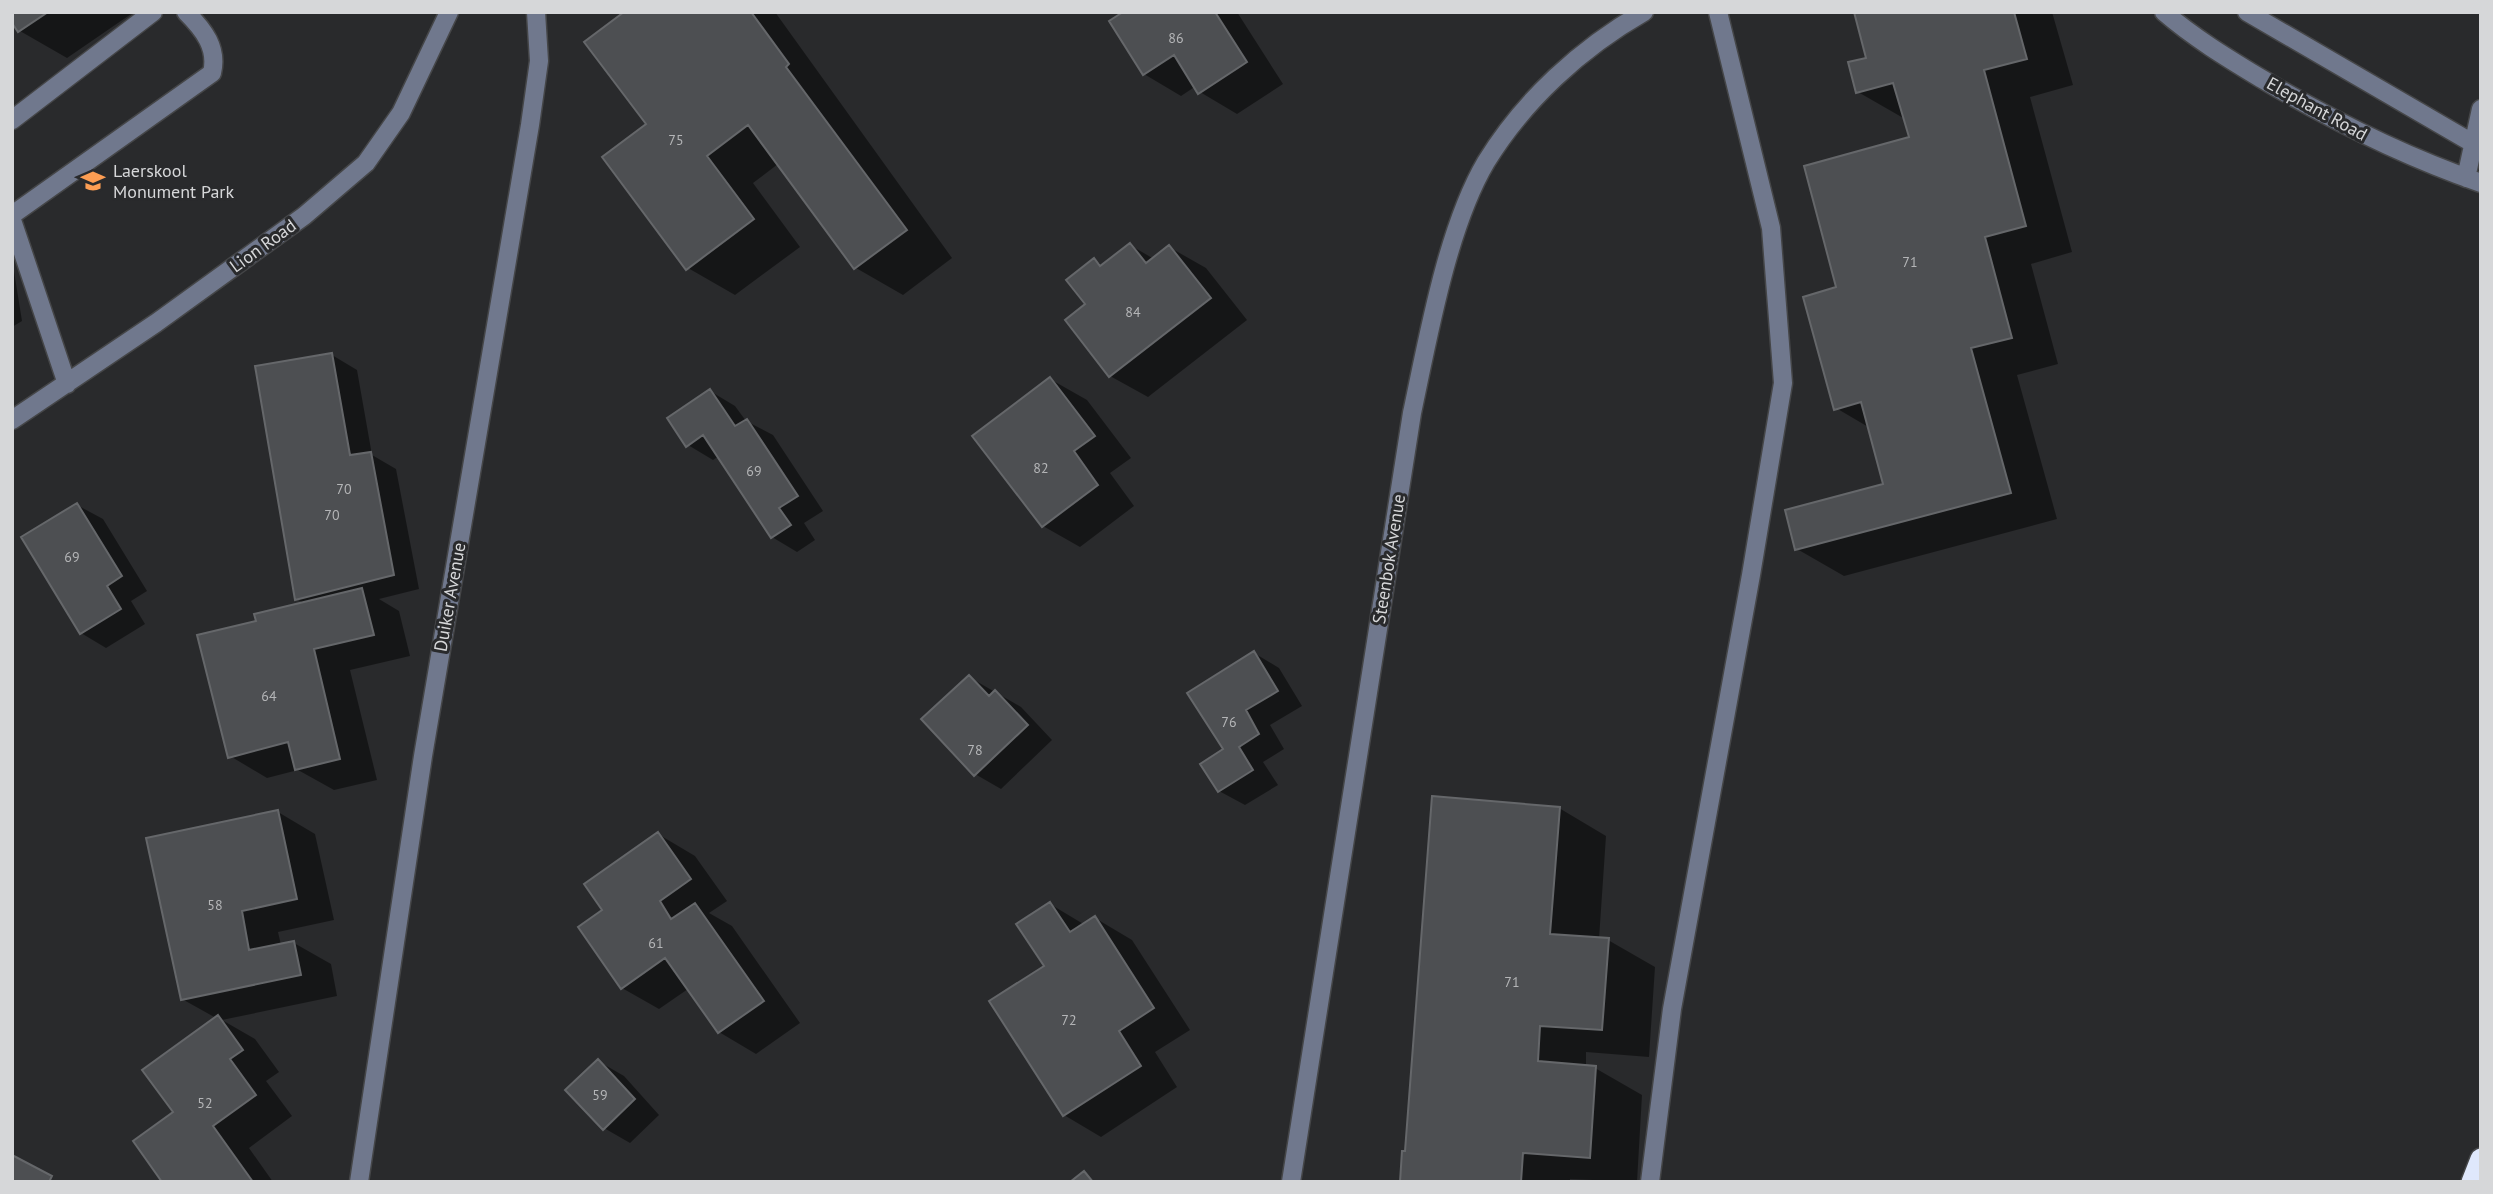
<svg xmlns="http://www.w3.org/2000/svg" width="2493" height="1194" viewBox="0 0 2493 1194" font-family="'PT Sans',sans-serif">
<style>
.shadow{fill:#0007}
.building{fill:#4d4f52;stroke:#65676a;stroke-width:2}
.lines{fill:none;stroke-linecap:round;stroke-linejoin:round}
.minor-casing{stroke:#454648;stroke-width:21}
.highway-casing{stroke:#454648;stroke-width:24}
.minor{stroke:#70788d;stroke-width:18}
.highway{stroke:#dfe8fc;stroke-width:21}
.labels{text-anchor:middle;stroke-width:6;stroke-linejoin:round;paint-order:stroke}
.number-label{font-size:14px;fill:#b4b5b7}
.street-label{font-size:18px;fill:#d6d7d9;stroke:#292a2c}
.poi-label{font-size:18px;fill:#d6d7d9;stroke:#292a2c;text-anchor:start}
</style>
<rect width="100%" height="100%" fill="#292a2c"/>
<path class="shadow" d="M12 12H134L67 58 20 31 12 20Z
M627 12H775L952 258 903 295 856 268 778 164 753 183 800 247 735 295 688 268 649 124Z
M1127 12H1237L1283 84 1237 114 1200 92 1196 86 1181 96 1144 74Z
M1856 12H2052L2073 85 2030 97 2072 252 2031 264 2058 364 2017 375 2057 519 1844 576 1797 549 1885 485 1870 428 1836 408 1838 289 1911 138 1905 119 1858 92 1868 59Z
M1130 245 1154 259 1169 247 1206 268 1247 320 1148 397 1110 376 1087 305 1094 260 1103 266Z
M12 259 22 321 12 327Z
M332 355 357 370 372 455 396 469 419 589 379 599 399 611 410 656 350 670 377 780 334 790 298 770 267 778 230 756 258 622 305 604 297 599Z
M1050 379 1087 400 1131 458 1110 473 1134 506 1080 547 1043 526Z
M710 391 735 406 746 421 773 435 823 511 804 523 815 540 797 552 772 537 719 456 713 460 688 445Z
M77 505 103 519 147 591 131 601 145 624 106 648 81 633Z
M1254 653 1279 668 1302 706 1270 725 1284 749 1263 762 1278 785 1245 805 1219 791 1225 750Z
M969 677 1021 707 1052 740 1001 789 975 774Z
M1559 808 1606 836 1599 939 1608 940 1655 967 1649 1057 1586 1052V1067L1595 1068 1642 1095 1637 1182 1570 1179V1182H1403Z
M278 812 315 834 334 920 278 932 281 945 294 943 331 964 337 996 222 1020 255 1039 279 1072 266 1081 292 1116 249 1148 273 1182H164L176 1113 216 1018 182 999Z
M658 834 695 856 727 901 709 913 732 926 800 1023 756 1054 719 1032 688 989 659 1009 622 988 604 910Z
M1050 904 1085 925 1095 918 1132 940 1190 1030 1155 1052 1177 1087 1101 1137 1064 1115Z
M598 1061 624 1076 659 1115 630 1143 604 1128Z"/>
<path class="building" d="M12 12H48L18 32 12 23Z
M624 12H751L789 64 786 67 907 230 854 269 748 125 707 156 754 219 686 270 602 157 646 124 584 42Z
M1123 12H1215L1247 62 1198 94 1174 55 1143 75 1109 21Z
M1854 12H2014L2027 59 1984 70 2026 226 1985 237 2012 338 1971 348 2011 493 1795 550 1785 510 1883 484 1861 402 1834 410 1803 297 1836 287 1804 166 1909 137 1893 83 1856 93 1848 62 1866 58Z
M1130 243 1146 263 1169 245 1211 298 1109 377 1065 320 1085 304 1066 280 1094 258 1100 266Z
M332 353 350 455 371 452 394 575 295 600 255 366Z
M1050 377 1095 436 1074 451 1098 485 1042 527 972 436Z
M710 389 735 426 747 419 798 496 779 508 791 525 771 538 703 435 686 447 667 418Z
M77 503 122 576 107 586 121 609 80 634 21 537Z
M362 588 374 635 314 649 340 759 295 770 288 742 228 758 197 635 256 621 254 614Z
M1254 651 1278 691 1246 710 1259 734 1239 747 1253 770 1218 792 1200 764 1223 749 1187 693Z
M969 675 989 696 995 690 1028 725 974 776 921 719Z
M1432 796 1560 807 1550 934 1609 938 1602 1030 1540 1026 1538 1061 1596 1066 1590 1158 1523 1153 1521 1182H1400L1402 1151H1405Z
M278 810 297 899 242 911 249 950 294 941 301 975 181 1000 146 838Z
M658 832 691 879 660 901 671 919 695 903 764 1001 718 1033 665 958 621 989 578 927 602 910 584 884Z
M1050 902 1070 932 1095 916 1154 1008 1119 1031 1141 1066 1063 1116 989 1001 1044 966 1016 924Z
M218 1015 243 1050 230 1059 256 1095 213 1126 253 1182H162L133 1141 173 1112 142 1070Z
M598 1059 635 1099 603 1130 565 1090Z
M12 1155 52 1176 49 1182H12Z
M1084 1171 1093 1182H1070Z"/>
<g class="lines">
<g class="minor-casing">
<path id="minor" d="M2164 12C2194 38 2229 59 2262 79 2333 121 2403 156 2481 183
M2247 12 2481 148
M12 120 153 12
M2466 178 2481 109
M12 215 212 73C218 48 204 30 186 12
M12 220 67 384
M12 420 156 323 304 216 366 163 401 113 449 12
M359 1182 423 756 530 125 539 61 536 12
M1291 1182 1412 413C1428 338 1447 228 1486 162 1524 100 1581 48 1644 12
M1650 1182 1672 1009 1751 575 1783 383 1771 228 1718 12"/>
</g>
<g class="highway-casing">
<path id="highway" d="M2472 1182 2481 1159"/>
</g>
<use href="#minor" class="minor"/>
<use href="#highway" class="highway"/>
</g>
<defs>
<g id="school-bare" transform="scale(1.89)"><path d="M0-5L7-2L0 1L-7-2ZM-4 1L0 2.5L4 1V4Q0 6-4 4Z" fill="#fc9d53" stroke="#292a2c" stroke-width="2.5" paint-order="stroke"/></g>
</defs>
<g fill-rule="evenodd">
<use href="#school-bare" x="93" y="181"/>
</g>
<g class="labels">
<g class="number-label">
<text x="1176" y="43">86</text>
<text x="676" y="145">75</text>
<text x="1910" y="267">71</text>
<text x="1133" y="317">84</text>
<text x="1041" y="473">82</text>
<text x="754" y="476">69</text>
<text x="344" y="494">70</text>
<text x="332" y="520">70</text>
<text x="72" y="562">69</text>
<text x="269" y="701">64</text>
<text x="1229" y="727">76</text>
<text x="975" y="755">78</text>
<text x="215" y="910">58</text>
<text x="656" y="948">61</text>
<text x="1512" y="987">71</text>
<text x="1069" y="1025">72</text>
<text x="600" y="1100">59</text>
<text x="205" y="1108">52</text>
</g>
<g class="street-label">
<text transform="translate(2317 109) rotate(29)" y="6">Elephant Road</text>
<text transform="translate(263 246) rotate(-36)" y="6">Lion Road</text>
<text transform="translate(1389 559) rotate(-81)" y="6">Steenbok Avenue</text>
<text transform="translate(450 597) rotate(-80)" y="6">Duiker Avenue</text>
</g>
<g class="poi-label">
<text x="113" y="177">Laerskool<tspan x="113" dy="21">Monument Park</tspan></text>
</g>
</g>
<rect width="2493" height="1194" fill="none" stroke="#d6d7d9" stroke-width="28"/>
</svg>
